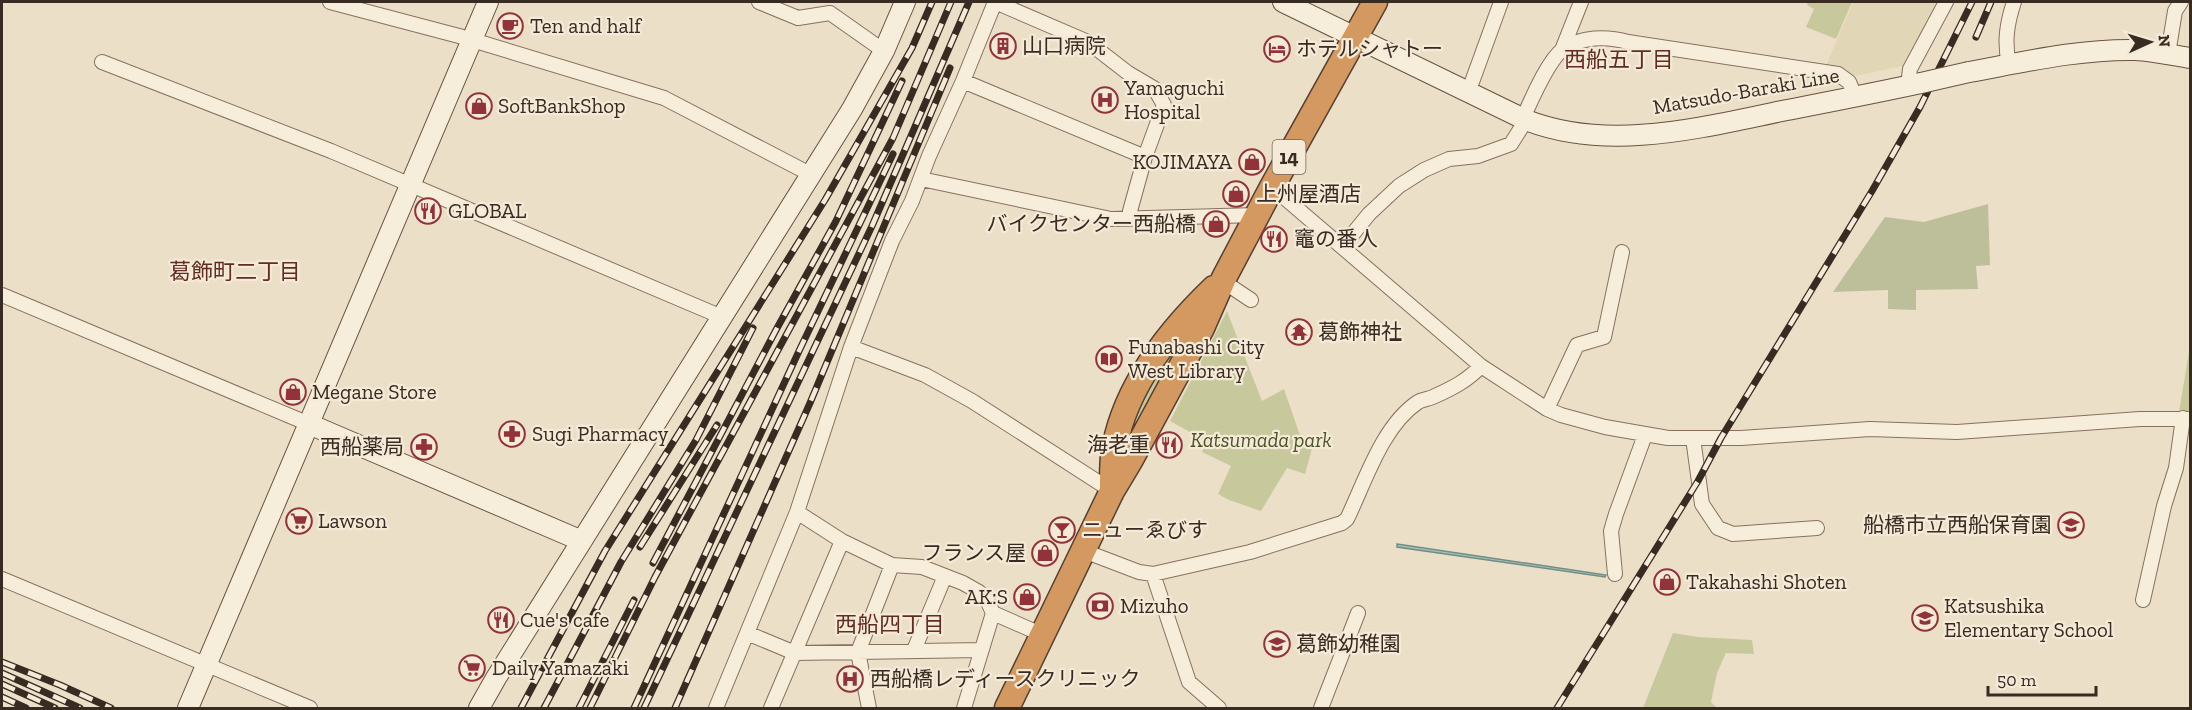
<svg xmlns="http://www.w3.org/2000/svg" width="2192" height="710" viewBox="0 0 2192 710" font-family="'Zilla Slab','Noto Sans JP',serif">
<style>
.farmland{fill:#e1d7b6}
.green{fill:#c7c99d}
.cemetery{fill:#bdbf9b}
.water{fill:#a9c0b8;stroke:#708e85;stroke-width:1.5}
.lines{fill:none;stroke-linecap:round;stroke-linejoin:round}
.street-casing{stroke:#87715e;stroke-width:16}
.secondary-casing{stroke:#695241;stroke-width:22}
.highway-casing{stroke:#554032;stroke-width:27}
.street{stroke:#f7eddb;stroke-width:14}
.secondary{stroke:#f7eddb;stroke-width:20}
.highway{stroke:#d49960;stroke-width:24}
.rail-casing{stroke:#382b21;stroke-width:7}
.rail{stroke:#f4ead7;stroke-width:4.5;stroke-dasharray:14;stroke-linecap:butt}
.secondary-bridge-casing{stroke:#695241;stroke-width:22;stroke-linecap:butt}
.secondary-bridge{stroke:#f7eddb;stroke-width:20}
.labels{text-anchor:middle;stroke-width:4.5;stroke-linejoin:round;paint-order:stroke}
.shield{fill:#f4ead7;stroke:#706458;stroke-width:1.5}
.shield-label{font-size:20px;font-weight:bold;fill:#382b21}
.poi-label{font-size:21px;fill:#382b21;stroke:#f4ead7;text-anchor:start}
.street-label{font-size:21px;fill:#382b21;stroke:#f4ead7}
.park-label{font-size:21px;font-style:italic;fill:#4b5329;stroke:#f4ead7}
.neighbourhood-label{font-size:22px;fill:#622c23;stroke:#f4ead7}
</style>
<rect width="100%" height="100%" fill="#ecdfc8"/>
<path class="farmland" d="M1853 2H1940L1903 66 1855 76 1842 69 1826 66Z"/>
<path class="green" d="M1808 2H1852L1836 39 1806 27 1814 9 1807 5Z
M1227 311 1262 401 1284 389 1303 444 1313 445 1305 474 1287 468 1261 511 1229 500 1218 494 1231 466 1202 452 1206 441 1170 421Z
M1191 324 1130 445 1123 440 1160 363Z
M2189 352H2190V413L2179 412Z
M1673 633 1698 637 1752 640 1754 654 1726 653 1717 673 1711 702 1717 708H1643Z"/>
<path class="cemetery" d="M1988 204 1990 265 1976 266 1978 289 1916 290V310L1888 309V290L1833 292 1885 217 1924 222Z"/>
<path class="water" d="M1397 544 1606 575 1605 577 1397 547Z"/>
<g class="lines">
<g class="street-casing">
<path id="street" d="M330 2 459 36 664 98 812 175
M759 2 798 18 830 13 884 51
M995 2 1088 42 1128 73 1155 89 1164 105 1145 157 1130 211V219
M1562 50 1581 2
M2168 54 2175 11 2181 2
M102 62 331 151 722 317
M2009 64C2004 42 2007 23 2014 2
M963 81 1145 157
M1472 82 1501 2
M1908 85 1910 69 1946 2
M1523 118C1531 101 1547 62 1562 50 1581 36 1607 36 1628 42L1838 74 1849 82 1855 96
M921 179 1111 219 1257 215
M1272 187 1481 366 1547 409 1561 415 1605 427 1668 438H1741L1870 429 1957 432 2140 419H2190
M1343 246 1369 214 1399 186 1424 170 1449 159 1478 156 1511 144 1526 120
M1233 288 1251 300
M2 295 309 424
M851 347 925 375 972 401 1112 491
M1547 409 1577 345 1604 337 1622 252
M1693 438 1702 504 1718 528 1733 534 1817 528
M797 512 842 541 892 565 922 567 963 583 979 592 988 602 993 613 964 708
M1084 551 1139 572 1153 574 1250 552 1342 523 1347 519C1365 482 1382 426 1418 402 1423 399 1430 399 1435 396 1453 388 1468 380 1481 366
M1153 574 1189 682 1219 708
M1615 574 1611 531 1616 514 1645 435
M2 579 310 708
M2143 600 2164 506 2176 468 2183 418
M993 613 1043 635
M747 633 795 653 981 650
M914 650 945 576
M716 708 797 512 851 347 892 241 912 201 929 156 963 81 995 2
M771 708 842 541
M869 708 858 652 892 565
M1321 708 1358 613"/>
</g>
<g class="secondary-casing">
<path id="secondary" d="M1283 2 1526 120C1608 152 1699 128 1782 111 1828 102 1875 93 1921 83
M1969 72C2024 62 2079 49 2135 50 2154 51 2172 55 2190 58
M309 424 582 541
M188 708 488 2
M479 708 496 678 852 109 884 51 905 2"/>
</g>
<g class="highway-casing">
<path id="highway" d="M1112 489C1112 478 1112 467 1113 456 1122 391 1168 332 1214 288
M1007 708 1112 491 1130 461 1202 328 1224 278 1272 187 1375 2"/>
</g>
<use href="#street" class="street"/>
<use href="#secondary" class="secondary"/>
<use href="#highway" class="highway"/>
<g class="rail-casing">
<path id="rail" d="M1976 37 1991 2
M640 547 717 425
M653 563 776 330 836 221 902 81
M2 662 60 685 111 708
M2 673 80 708
M2 684 55 708
M2 697 26 708
M521 708 605 551 825 200 912 48 932 2
M544 708 621 562 696 440 753 328
M579 708 634 600
M590 708 655 577 893 138 951 2
M634 708 799 351 893 154
M644 708 872 226 969 2
M675 708 810 403 950 68
M1557 708 1698 481 1721 438 1872 191 1920 107 1972 2"/>
</g>
<use href="#rail" class="rail"/>
<g class="secondary-bridge-casing">
<path id="secondary-bridge" d="M1921 83 1969 72"/>
</g>
<use href="#secondary-bridge" class="secondary-bridge"/>
</g>
<defs>
<g id="cafe-ring" transform="scale(1.35)"><circle r="9.5" fill="#f4ead7" stroke="#92333a" stroke-width="1.5"/><path d="M-5.5-4.5H6V0H3Q3 3.5 0 3.5H-2.5Q-5.5 3.5-5.5 0ZM3-3.2v2h1.7v-2ZM-6 4.5H4V6H-6Z" fill="#92333a"/></g>
<g id="building-ring" transform="scale(1.35)"><circle r="9.5" fill="#f4ead7" stroke="#92333a" stroke-width="1.5"/><path d="M-4-6H4V6H1V3H-1V6H-4ZM-2.5-4.3h1.7v1.8h-1.7ZM.8-4.3h1.7v1.8H.8ZM-2.5-1h1.7V.8h-1.7ZM.8-1h1.7V.8H.8Z" fill="#92333a"/></g>
<g id="hotel-ring" transform="scale(1.35)"><circle r="9.5" fill="#f4ead7" stroke="#92333a" stroke-width="1.5"/><path d="M-6-4.5h1.5V1H6V5H4.5V3h-9V5H-6ZM-4 0a1.8 1.8 0 1 1 3.6 0ZM.5 0V-2.5h3Q6-2.5 6 0Z" fill="#92333a"/></g>
<g id="hospital-ring" transform="scale(1.35)"><circle r="9.5" fill="#f4ead7" stroke="#92333a" stroke-width="1.5"/><path d="M-5-5h3v3.5h4V-5h3V5h-3V1.5h-4V5h-3Z" fill="#92333a"/></g>
<g id="shop-ring" transform="scale(1.35)"><circle r="9.5" fill="#f4ead7" stroke="#92333a" stroke-width="1.5"/><path d="M-5-2.5h2.3a2.7 3.5 0 0 1 5.4 0H5L5.5 6h-11ZM-1.5-2.5h3a1.5 2.3 0 0 0-3 0Z" fill="#92333a"/></g>
<g id="restaurant-ring" transform="scale(1.35)"><circle r="9.5" fill="#f4ead7" stroke="#92333a" stroke-width="1.5"/><path d="M-5-6h1v4h1v-4h1v4h1v-4h1v5L-1.5 .5V6h-2V.5L-5-1ZM5-6V6H3V1.5H1.5Q1.5-4 5-6Z" fill="#92333a"/></g>
<g id="temple-ring" transform="scale(1.35)"><circle r="9.5" fill="#f4ead7" stroke="#92333a" stroke-width="1.5"/><path d="M0-6L5-2H3V0L6.5 2.5H4V6H1.5V3h-3V6H-4V2.5H-6.5L-3 0V-2H-5Z" fill="#92333a"/></g>
<g id="library-ring" transform="scale(1.35)"><circle r="9.5" fill="#f4ead7" stroke="#92333a" stroke-width="1.5"/><path d="M-6-4Q-3-5.5-.7-3.5V5Q-3 3-6 4ZM6-4Q3-5.5 .7-3.5V5Q3 3 6 4Z" fill="#92333a"/></g>
<g id="pharmacy-ring" transform="scale(1.35)"><circle r="9.5" fill="#f4ead7" stroke="#92333a" stroke-width="1.5"/><path d="M-2-6h4v4h4v4h-4v4h-4v-4h-4v-4h4Z" fill="#92333a"/></g>
<g id="supermarket-ring" transform="scale(1.35)"><circle r="9.5" fill="#f4ead7" stroke="#92333a" stroke-width="1.5"/><path d="M-6-5.5h2.5l.6 2H6L4.5 2H-2.5L-4.4-4H-6ZM-1.5 3.2a1.3 1.3 0 1 0 .1 0ZM3 3.2a1.3 1.3 0 1 0 .1 0Z" fill="#92333a"/></g>
<g id="school-ring" transform="scale(1.35)"><circle r="9.5" fill="#f4ead7" stroke="#92333a" stroke-width="1.5"/><path d="M0-5L7-2L0 1L-7-2ZM-4 1L0 2.5L4 1V4Q0 6-4 4Z" fill="#92333a"/></g>
<g id="bar-ring" transform="scale(1.35)"><circle r="9.5" fill="#f4ead7" stroke="#92333a" stroke-width="1.5"/><path d="M-6-5H6L.8 .8V4.5H3.5V6h-7V4.5H-.8V.8Z" fill="#92333a"/></g>
<g id="bank-ring" transform="scale(1.35)"><circle r="9.5" fill="#f4ead7" stroke="#92333a" stroke-width="1.5"/><path d="M-6-4H6V4H-6ZM0-2.3a2.3 2.3 0 1 0 0 4.6a2.3 2.3 0 1 0 0-4.6Z" fill="#92333a"/></g>
</defs>
<g fill-rule="evenodd">
<use href="#cafe-ring" x="510" y="26"/>
<use href="#building-ring" x="1003" y="46"/>
<use href="#hotel-ring" x="1277" y="49"/>
<use href="#hospital-ring" x="1105" y="100"/>
<use href="#shop-ring" x="479" y="106"/>
<use href="#shop-ring" x="1252" y="162"/>
<use href="#shop-ring" x="1236" y="194"/>
<use href="#restaurant-ring" x="428" y="211"/>
<use href="#shop-ring" x="1216" y="224"/>
<use href="#restaurant-ring" x="1274" y="239"/>
<use href="#temple-ring" x="1299" y="332"/>
<use href="#library-ring" x="1109" y="359"/>
<use href="#shop-ring" x="293" y="392"/>
<use href="#pharmacy-ring" x="512" y="434"/>
<use href="#restaurant-ring" x="1169" y="445"/>
<use href="#pharmacy-ring" x="424" y="447"/>
<use href="#supermarket-ring" x="299" y="521"/>
<use href="#school-ring" x="2071" y="525"/>
<use href="#bar-ring" x="1062" y="530"/>
<use href="#shop-ring" x="1045" y="553"/>
<use href="#shop-ring" x="1667" y="582"/>
<use href="#shop-ring" x="1027" y="597"/>
<use href="#bank-ring" x="1100" y="606"/>
<use href="#school-ring" x="1925" y="618"/>
<use href="#restaurant-ring" x="501" y="620"/>
<use href="#school-ring" x="1277" y="644"/>
<use href="#supermarket-ring" x="472" y="668"/>
<use href="#hospital-ring" x="850" y="679"/>
</g>
<g class="labels">
<rect class="shield" x="1272.5" y="140" width="33" height="34" rx="4.5"/>
<g class="shield-label">
<text x="1289" y="164">14</text>
</g>
<g class="poi-label">
<text x="530" y="33">Ten and half</text>
<text x="1022" y="53">山口病院</text>
<text x="1296" y="56">ホテルシャトー</text>
<text x="1124" y="95">Yamaguchi<tspan x="1124" dy="24">Hospital</tspan></text>
<text x="498" y="113">SoftBankShop</text>
<text x="1232" y="169" text-anchor="end">KOJIMAYA</text>
<text x="1256" y="201">上州屋酒店</text>
<text x="448" y="218">GLOBAL</text>
<text x="1196" y="231" text-anchor="end">バイクセンター西船橋</text>
<text x="1294" y="246">竈の番人</text>
<text x="1318" y="339">葛飾神社</text>
<text x="1128" y="354">Funabashi City<tspan x="1128" dy="24">West Library</tspan></text>
<text x="312" y="399">Megane Store</text>
<text x="532" y="441">Sugi Pharmacy</text>
<text x="1150" y="452" text-anchor="end">海老重</text>
<text x="404" y="454" text-anchor="end">西船薬局</text>
<text x="318" y="528">Lawson</text>
<text x="2052" y="532" text-anchor="end">船橋市立西船保育園</text>
<text x="1082" y="537">ニューゑびす</text>
<text x="1026" y="560" text-anchor="end">フランス屋</text>
<text x="1686" y="589">Takahashi Shoten</text>
<text x="1008" y="604" text-anchor="end">AK:S</text>
<text x="1120" y="613">Mizuho</text>
<text x="1944" y="613">Katsushika<tspan x="1944" dy="24">Elementary School</tspan></text>
<text x="520" y="627">Cue's cafe</text>
<text x="1296" y="651">葛飾幼稚園</text>
<text x="492" y="675">Daily Yamazaki</text>
<text x="870" y="686">西船橋レディースクリニック</text>
</g>
<g class="street-label">
<text transform="translate(1746 91) rotate(-10)" y="7">Matsudo-Baraki Line</text>
</g>
<g class="park-label">
<text x="1261" y="447">Katsumada park</text>
</g>
<g class="neighbourhood-label">
<text x="1619" y="67">西船五丁目</text>
<text x="235" y="279">葛飾町二丁目</text>
<text x="890" y="632">西船四丁目</text>
</g>
</g>
<rect width="2192" height="710" fill="none" stroke="#382b21" stroke-width="6"/>
<g transform="translate(2150 42) rotate(86)" stroke="#f4ead7" stroke-width="4.5" paint-order="stroke">
<path d="M0-4.5L10 22L0 15L-10 22Z" fill="#382b21"/>
<text y="-9" font-size="16" font-weight="bold" text-anchor="middle" fill="#382b21">N</text>
</g>
<path d="M1988 686v9h108v-9" fill="none" stroke="#382b21" stroke-width="3"/>
<text x="1997" y="686" font-size="18" fill="#382b21" stroke="#f4ead7" stroke-width="4.5" paint-order="stroke">50 m</text>
</svg>
